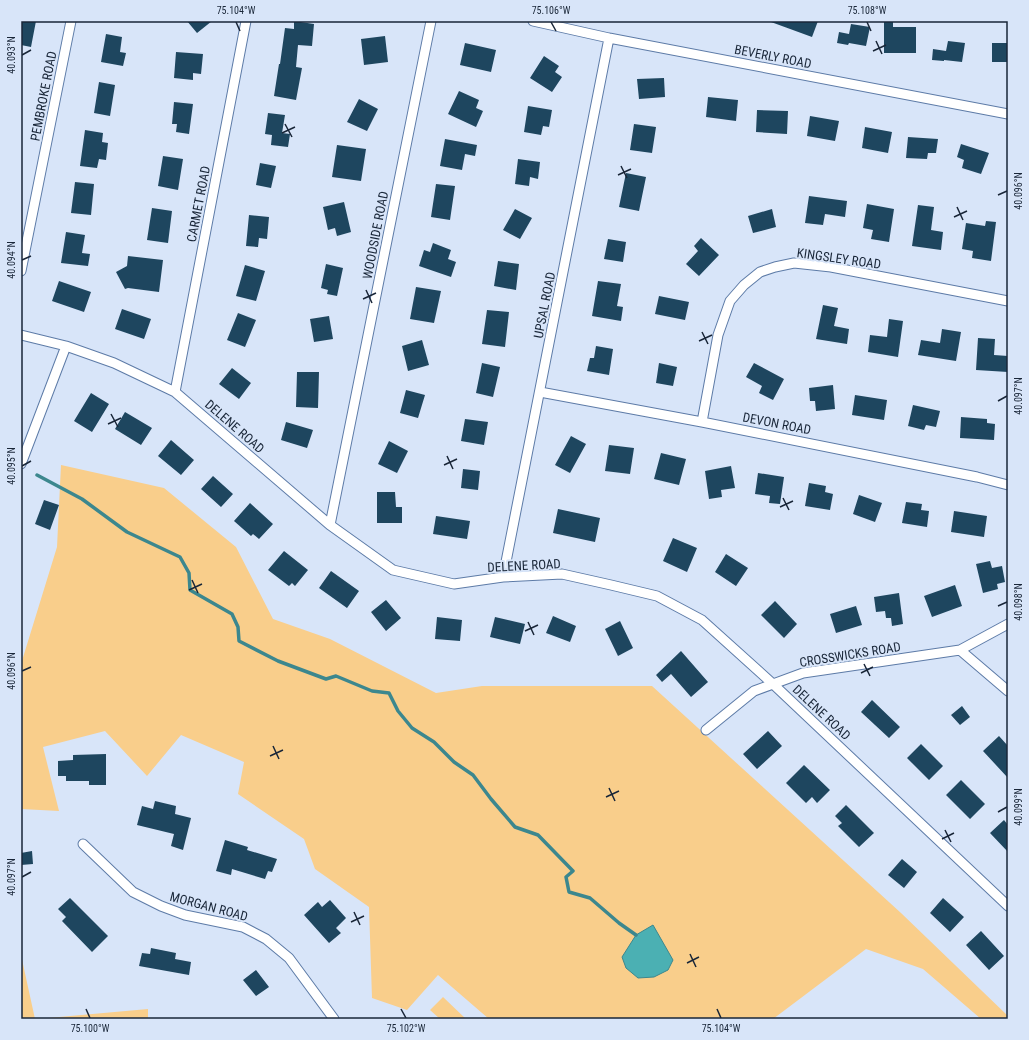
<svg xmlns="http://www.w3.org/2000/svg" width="1029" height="1040" viewBox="0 0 1029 1040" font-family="'Roboto Condensed',sans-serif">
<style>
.green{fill:#f9ce8b}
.water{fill:#4bb0b3;stroke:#3c878e}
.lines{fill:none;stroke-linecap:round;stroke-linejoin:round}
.stream{stroke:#3c878e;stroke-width:3.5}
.building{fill:#1e465f}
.street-casing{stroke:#5d7ba7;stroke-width:11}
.street{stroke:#fff;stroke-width:9}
.ticks{fill:none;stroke:#192638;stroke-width:1.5}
.labels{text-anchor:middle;stroke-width:4;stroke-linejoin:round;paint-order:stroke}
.street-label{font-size:13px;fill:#192638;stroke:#d8e5f9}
.neatline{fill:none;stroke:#192638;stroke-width:1.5}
.ticks-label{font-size:10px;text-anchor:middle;fill:#192638}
</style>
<rect width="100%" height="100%" fill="#d8e5f9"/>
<path class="green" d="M61 465 164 488 236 547 273 619 330 639 436 693 482 686H652L901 913 1008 1016V1019H981L923 969 866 949 773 1019H489L438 975 407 1010 372 998 369 907 315 869 304 839 238 794 244 762 181 735 147 776 105 731 43 747 59 811 21 809V664L57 547Z
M21 955 35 1019H21Z
M443 997 466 1019H440L430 1010Z
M148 1009V1019H37Z"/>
<path class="water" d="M653 925 673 960 668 970 654 977 638 978 626 968 622 957 636 935Z"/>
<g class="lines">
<path class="stream" d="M37 475 82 499 127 532 180 557 189 573 190 590 232 614 238 627 239 641 278 661 326 679 336 676 372 691 389 693 398 711 412 728 434 742 454 762 473 775 491 799 515 827 538 835 573 871 566 877 569 892 590 898 619 923 636 935"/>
</g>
<path class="building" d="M21 21H36L31 47 21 45Z
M187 21H212L197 33Z
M294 21 314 24 312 46 298 45 296 67 302 68 296 100 274 96 279 64H280L285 28 294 29Z
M771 21H818L812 37 771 22Z
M884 21H893V27H916V53H884Z
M851 24 870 27 866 46 849 43 848 45 837 43 839 32 849 34Z
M106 34 122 37 120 52 126 53 123 66 101 62Z
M385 36 388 62 364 65 361 39Z
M948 41 965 43 962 62 944 60V61L932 60 933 49 946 51Z
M465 43 496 50 491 72 460 65Z
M992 43H1008V62H992Z
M176 52 203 54 201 74 193 73V80L174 78Z
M544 56 559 66 555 72 562 77 552 92 530 78Z
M664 78 665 97 639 99 637 79Z
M99 82 115 85 110 116 94 113Z
M459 91 479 100 476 108 483 111 476 127 448 114Z
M708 97 738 100 736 121 706 117Z
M359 99 378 109 367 131 347 122Z
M174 102 193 104 189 134 176 132 177 124H172Z
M528 106 552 110 549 127 543 126 541 135 524 132Z
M757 110 788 111 787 134 756 132Z
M268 113 285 115 282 133 290 134 288 147 271 145 272 135 265 134Z
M810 116 839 121 835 141 807 136Z
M634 124 656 127 652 153 630 150Z
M865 127 892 132 888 153 862 148Z
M85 130 103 133 102 142 108 143 106 160 99 159 97 168 80 166Z
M908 137 938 139 936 153H928L927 159 906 158Z
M445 139 477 145 475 156 465 154 462 170 440 166Z
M961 144 989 153 981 174 962 168 964 160 957 157Z
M337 145 366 149 361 181 332 177Z
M163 156 183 159 178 190 158 186Z
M518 159 540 162 538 179 530 177 529 186 515 184Z
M260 163 276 166 271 188 256 185Z
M626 173 646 177 639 211 619 207Z
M75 182 94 184 91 215 71 213Z
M436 184 455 186 450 220 431 217Z
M809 196 847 201 845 217 825 214 823 225 805 223Z
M344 202 351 232 337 236 335 228 328 230 323 207Z
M867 204 894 209 889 242 871 239 873 230 863 228Z
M918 205 934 207 931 230 943 232 941 250 912 246Z
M152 208 172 211 168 243 147 240Z
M515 209 532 218 520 239 503 230Z
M772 209 776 227 753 233 748 216Z
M249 215 269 217 267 239 259 238 258 247 246 246Z
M986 221 996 222 991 261 972 258 973 251 962 249 966 223 985 226Z
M66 232 85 235 82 253 90 254 88 266 61 263Z
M701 238 719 255 699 276 686 264 698 251 694 246Z
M608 239 626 242 623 262 604 259Z
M433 243 451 250 448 259 456 262 451 277 419 266 424 250 430 252Z
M128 256 163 260 159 292 128 288 125 289 116 272 127 266Z
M498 261 519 264 516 290 494 286Z
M326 264 343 268 337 296 327 294 328 290 321 288Z
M245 265 265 271 256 301 236 296Z
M59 281 91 292 84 312 52 301Z
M598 281 621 284 617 306 623 307 621 321 592 316Z
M416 287 441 291 434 323 410 319Z
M659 296 689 302 685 320 655 314Z
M823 305 838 308 834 326 849 329 847 344 816 339Z
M122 309 151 319 144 339 115 329Z
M487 310 509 312 505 347 482 344Z
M238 313 256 320 245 347 227 340Z
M329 316 333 339 314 342 310 319Z
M889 319 903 321 898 357 868 352 870 335 887 337Z
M942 329 961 332 956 361 918 355 921 340 940 343Z
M978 338 995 339 994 355 1008 356V372L976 370Z
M422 340 429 365 408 371 402 346Z
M596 346 613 349 609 375 587 371 590 358H594Z
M482 363 500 367 493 397 476 393Z
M659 363 677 367 673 386 656 383Z
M754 363 784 379 773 400 759 393 762 386 746 377Z
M232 368 251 383 239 399 219 384Z
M297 372H319L318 408 296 407Z
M833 385 835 409 816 411 815 401H810L809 388Z
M406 390 425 395 418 418 400 413Z
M91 393 109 404 92 432 74 421Z
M855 395 887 400 884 420 852 415Z
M913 405 940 411 936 427 926 425 924 430 908 426Z
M125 412 152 428 141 445 115 429Z
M961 417 987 419V423L995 424 994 440 960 438Z
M465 419 488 422 484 445 461 441Z
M286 422 313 430 307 448 281 440Z
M571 436 586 444 570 473 555 465Z
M171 440 194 460 181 475 158 456Z
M389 441 408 451 397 473 378 464Z
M609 445 634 448 630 474 605 471Z
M661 453 686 459 679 485 654 479Z
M731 466 735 488 721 490 722 497 709 499 705 471Z
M463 469 480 471 478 490 461 488Z
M758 473 784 477 780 504 769 503 770 496 755 494Z
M213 476 233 494 221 507 201 489Z
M809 483 826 486 825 492 833 494 830 510 805 506Z
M377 492H395L396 507H402V523H377Z
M859 495 882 503 875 522 853 514Z
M44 500 59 505 50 530 35 524Z
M906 502 922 504 921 510 929 511 927 527 902 523Z
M250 503 273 524 259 539 253 534 251 536 234 521Z
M558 509 600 518 595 542 553 533Z
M954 511 987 516 984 537 951 532Z
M436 516 470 521 467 539 433 534Z
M673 538 697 548 687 572 663 561Z
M284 551 308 570 295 586 292 583 289 586 268 570Z
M726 554 748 568 736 586 715 572Z
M990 561 992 568 1002 566 1005 582 997 584 998 589 983 593 976 564Z
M331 571 359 591 347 608 319 588Z
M955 585 962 606 932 617 924 596Z
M899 593 903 624 892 626 891 618H886L885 611 876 612 874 597Z
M386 600 401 618 386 631 371 612Z
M775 601 797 624 784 638 761 615Z
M856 606 862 625 836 633 830 614Z
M553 616 576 626 570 642 546 633Z
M437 617 462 620 460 641 435 639Z
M495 617 525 624 520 644 490 637Z
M620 621 633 648 618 656 605 629Z
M681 651 708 682 691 697 671 674 662 682 656 675Z
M872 700 900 727 889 738 861 712Z
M962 706 970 717 960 725 951 715Z
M768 731 782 746 757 769 743 754Z
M999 736 1008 746V778L983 751Z
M921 744 943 766 929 780 907 758Z
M106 754V785H89V781H66V776H58V761L73 760V755Z
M804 765 830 790 817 803 812 797 806 803 786 783Z
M961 780 985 804 970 819 946 795Z
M155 801 176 806 175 814 191 818 183 850 171 846 174 834 137 825 142 806 153 809Z
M846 805 874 833 859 847 838 826 842 823 835 816Z
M1004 820 1008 825V852L990 833Z
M225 840 248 847 247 850 277 859 272 872 268 871 265 879 232 869 231 875 216 871Z
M32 851 33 864 21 865V853Z
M902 859 917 872 904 888 888 875Z
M70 898 108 936 92 952 62 921 66 917 58 909Z
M943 898 964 917 950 932 930 913Z
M330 900 346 918 336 928 341 933 329 943 304 915 318 902 322 907Z
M981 931 1004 956 989 970 966 945Z
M151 948 176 953 175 959 191 962 189 975 139 966 142 953 150 954Z
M256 970 269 987 256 996 243 980Z"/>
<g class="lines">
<g class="street-casing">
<path id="street" d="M533 21 609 38 1008 114
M21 271 71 21
M21 335 66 346 114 363 175 392 330 525 393 570 454 584 503 577 562 574 611 585 657 596 702 620 773 684 1008 906
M175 392 246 21
M540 392 702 422 977 477 1008 485
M702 422 718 335 730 301 744 285 760 272 775 267 794 263 831 267 1008 301
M21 464 66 346
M330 525 431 21
M503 577 609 38
M960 650 1008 691
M706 730 754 691 803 673 960 650 1008 624
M83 844 133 892 161 906 185 915 243 927 266 939 289 958 334 1019"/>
</g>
<use href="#street" class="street"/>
</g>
<path class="ticks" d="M236 22 240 31M551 22 556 31M867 22 871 31M876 41 882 54M873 51 886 45M22 55 31 50M285 124 292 137M282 133 295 127M621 166 627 178M618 175 631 169M998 195 1007 191M957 207 963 220M954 217 967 211M22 260 31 256M366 290 372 303M363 299 376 293M702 332 708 344M699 341 712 335M998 401 1007 396M111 414 118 427M108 424 121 418M447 456 453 469M444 465 457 459M22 466 31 461M783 498 789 510M780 507 793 501M192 580 198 593M189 590 202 584M998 606 1007 602M528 622 534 635M525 631 538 625M864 664 870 676M22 671 31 667M861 673 873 667M273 746 279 759M270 756 283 750M609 788 615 801M606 797 619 791M998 812 1007 807M945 830 951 842M942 839 954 833M22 877 31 872M354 912 360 925M351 922 364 916M690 954 696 967M687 963 699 957M86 1009 90 1018M401 1009 406 1018M717 1009 721 1018"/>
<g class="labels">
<g class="street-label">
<text transform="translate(773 56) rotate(11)" y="5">BEVERLY ROAD</text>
<text transform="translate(43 96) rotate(-79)" y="5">PEMBROKE ROAD</text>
<text transform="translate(198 204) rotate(-79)" y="5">CARMET ROAD</text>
<text transform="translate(375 235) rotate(-79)" y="5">WOODSIDE ROAD</text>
<text transform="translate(839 258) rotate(8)" y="5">KINGSLEY ROAD</text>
<text transform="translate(544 305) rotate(-79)" y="5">UPSAL ROAD</text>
<text transform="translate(777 423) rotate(11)" y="5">DEVON ROAD</text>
<text transform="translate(235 426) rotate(41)" y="5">DELENE ROAD</text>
<text transform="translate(524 565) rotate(-3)" y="5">DELENE ROAD</text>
<text transform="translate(850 654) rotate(-9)" y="5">CROSSWICKS ROAD</text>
<text transform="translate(822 712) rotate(43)" y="5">DELENE ROAD</text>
<text transform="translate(209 906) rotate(15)" y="5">MORGAN ROAD</text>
</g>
</g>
<rect width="1029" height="1040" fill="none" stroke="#d8e5f9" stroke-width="44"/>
<rect x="22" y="22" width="985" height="996" class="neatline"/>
<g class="ticks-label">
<text x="236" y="14">75.104°W</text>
<text x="551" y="14">75.106°W</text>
<text x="867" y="14">75.108°W</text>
<text transform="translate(11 55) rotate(-90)" y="4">40.093°N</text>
<text transform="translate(1018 191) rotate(-90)" y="4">40.096°N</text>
<text transform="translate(11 260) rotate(-90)" y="4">40.094°N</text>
<text transform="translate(1018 396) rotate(-90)" y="4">40.097°N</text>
<text transform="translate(11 466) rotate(-90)" y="4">40.095°N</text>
<text transform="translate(1018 602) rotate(-90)" y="4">40.098°N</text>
<text transform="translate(11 671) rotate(-90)" y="4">40.096°N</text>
<text transform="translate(1018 807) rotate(-90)" y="4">40.099°N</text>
<text transform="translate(11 877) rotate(-90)" y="4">40.097°N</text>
<text x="90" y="1032">75.100°W</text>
<text x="406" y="1032">75.102°W</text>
<text x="721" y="1032">75.104°W</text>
</g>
</svg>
